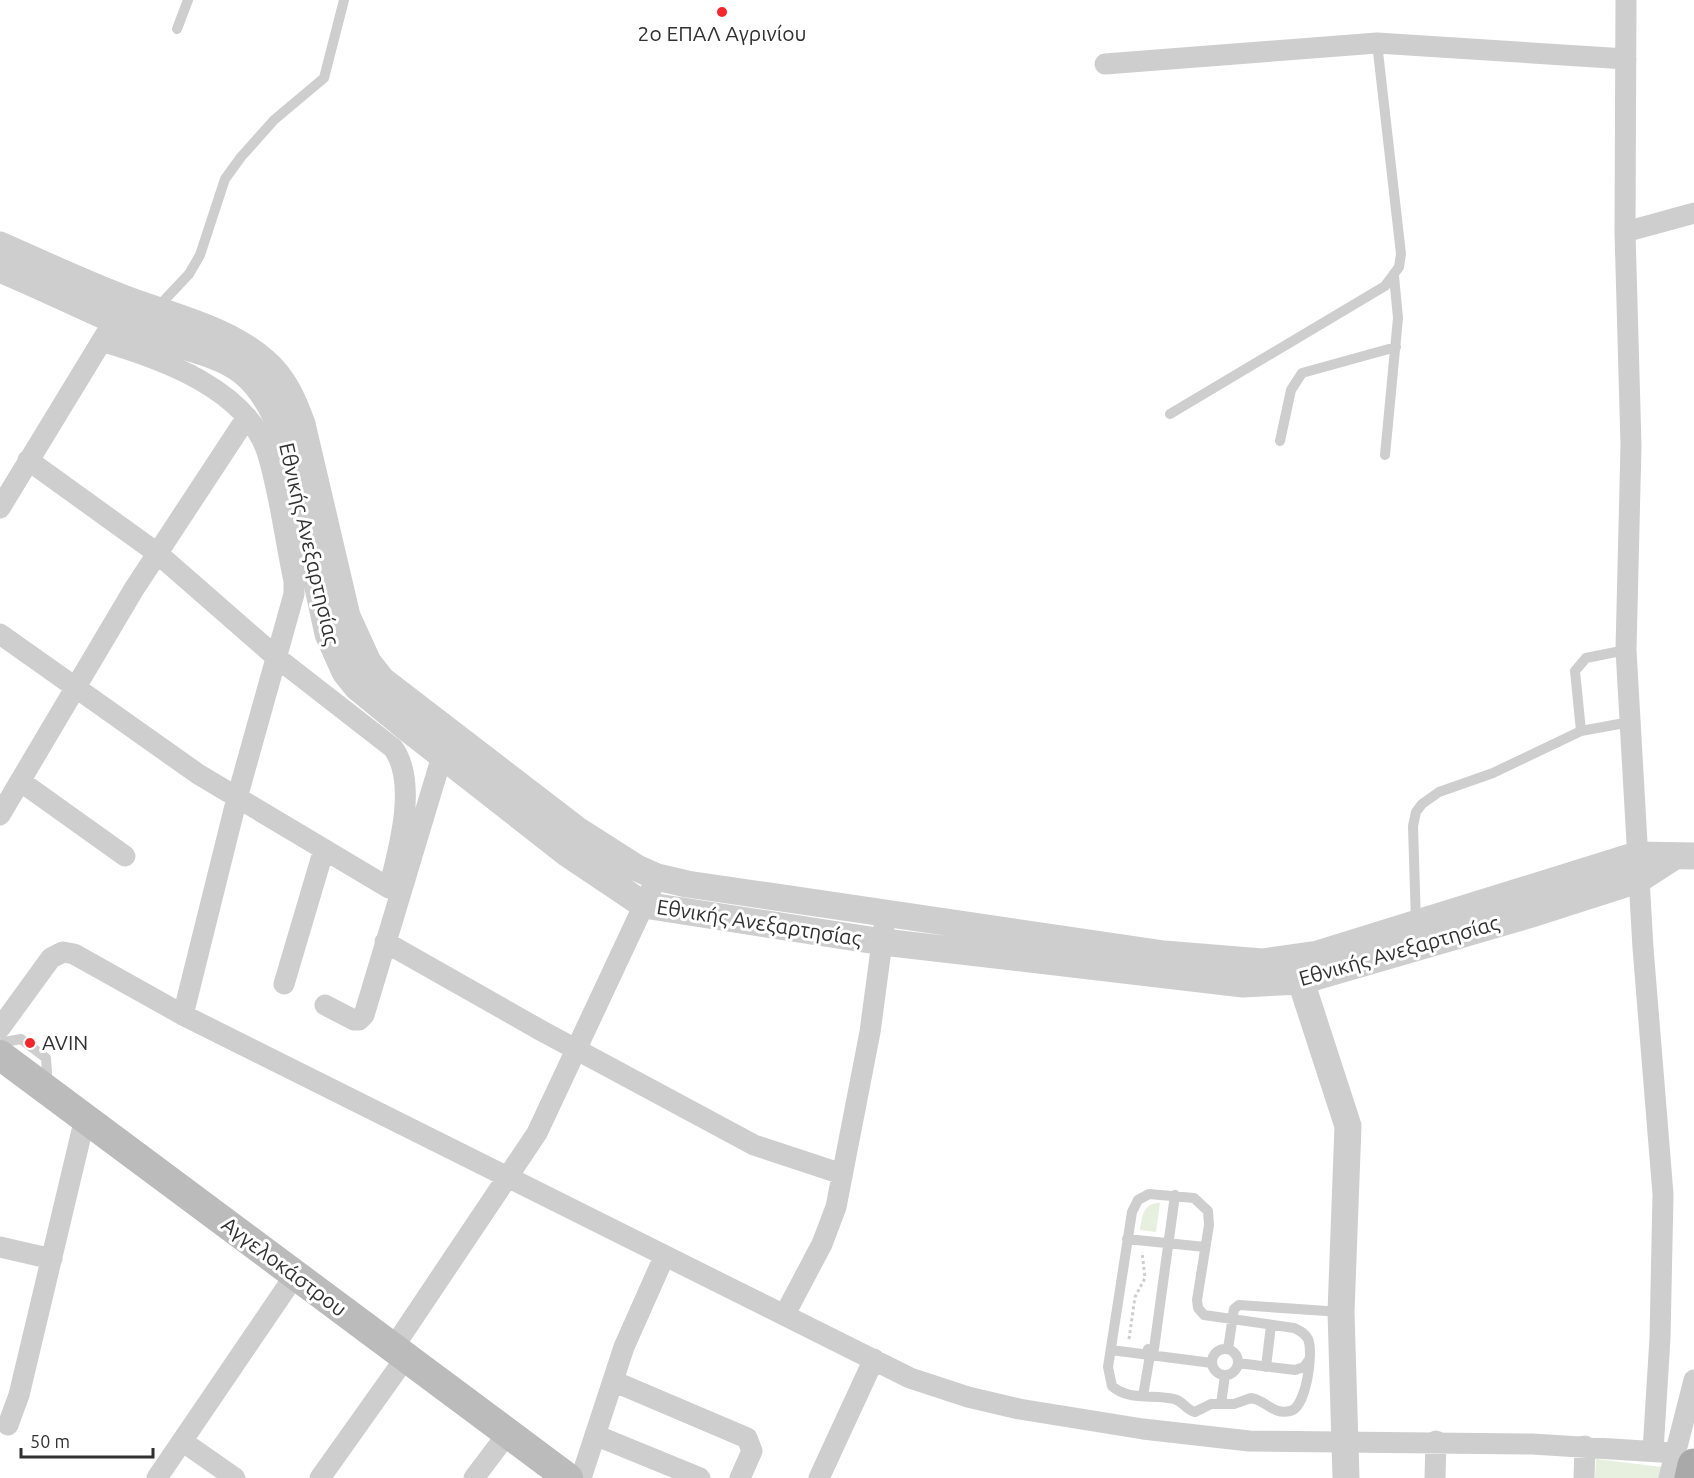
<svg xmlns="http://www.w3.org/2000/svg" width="1694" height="1478" viewBox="0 0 1694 1478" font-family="Ubuntu,sans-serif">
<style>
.green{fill:#e7efde}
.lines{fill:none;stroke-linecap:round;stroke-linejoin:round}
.path{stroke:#cecece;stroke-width:3;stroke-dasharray:3 3;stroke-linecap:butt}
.service{stroke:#cecece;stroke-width:10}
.minor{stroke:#cecece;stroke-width:21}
.tertiary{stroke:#cecece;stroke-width:27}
.secondary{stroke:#bbb;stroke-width:30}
.primary{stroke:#a9a9a9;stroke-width:33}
.poi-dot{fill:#f7252b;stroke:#fff;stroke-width:2}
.labels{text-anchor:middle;stroke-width:6;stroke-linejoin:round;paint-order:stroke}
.poi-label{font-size:21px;fill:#313131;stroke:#fff}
.street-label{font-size:21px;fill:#313131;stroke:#fff}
</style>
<rect width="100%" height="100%" fill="#fff"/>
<path class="green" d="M1160 1203 1156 1232 1140 1230C1142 1217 1143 1202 1160 1203Z
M1596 1459 1662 1467 1664 1478H1595Z"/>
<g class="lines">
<path class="path" d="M1129 1339 1135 1297 1145 1278 1142 1252"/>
<path class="service" d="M177 29 188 0
M157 308 189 274 200 255 225 179 241 157 274 120 324 78 344 0
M1170 414 1385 286 1399 267 1401 254 1377 43
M1280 441 1291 390 1302 373 1396 347
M1385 455 1398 318 1394 276
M1626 650 1586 658 1575 671 1581 731 1630 722
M1416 923 1413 826 1416 812 1422 804 1439 792 1493 773 1581 731
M4 1042 21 1039 46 1058 47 1073
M1149 1194 1194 1198 1208 1211 1209 1225 1197 1300 1198 1308 1204 1315 1294 1328C1300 1331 1305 1333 1308 1339 1314 1353 1306 1408 1290 1411 1272 1415 1266 1400 1251 1398L1234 1404H1211L1195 1412C1186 1410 1183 1401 1174 1399 1154 1394 1128 1401 1112 1386L1108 1367 1132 1212 1138 1200Z
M1127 1239 1205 1247
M1228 1349 1234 1309 1239 1305 1341 1312
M1212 1362a13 13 0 1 1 26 0a13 13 0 1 1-26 0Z
M1111 1350 1212 1363
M1150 1355 1154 1349 1175 1195
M1238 1363 1295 1370 1304 1367 1309 1360
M1266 1367 1271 1325
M1143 1396 1150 1355 1148 1349
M1221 1404 1225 1375"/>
<path class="minor" d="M1626 0 1625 232 1631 445 1626 650 1643 948 1663 1194 1660 1338 1653 1451
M1105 64 1377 43 1626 59
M1625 232 1694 213
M104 342C162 359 249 390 268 455 280 495 285 539 294 581V594L237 798 183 1015
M0 508 109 329
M0 634 198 774 389 888C399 849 418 782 393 748L276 657 157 553 28 460
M20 781 125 856
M0 815 134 589 247 417
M385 942 542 1031 754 1145 842 1174
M284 984 324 849
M325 1005 354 1020H359L364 1015 446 743
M0 1028 51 958 63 952 74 954 183 1015 910 1378 968 1397 1019 1409 1143 1429 1249 1441 1532 1444 1676 1453
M0 1247 52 1259
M785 1314 822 1244 836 1207 870 1032 884 927
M393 1348 537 1133 657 877
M613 1381 747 1438 752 1451 740 1478
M8 1425 19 1395 85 1118
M595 1435 700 1478
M182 1441 235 1478
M157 1478 295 1275
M320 1478 406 1357
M474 1478 508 1433
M581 1478 624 1347 664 1257
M819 1478 874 1359
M1435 1478 1436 1441
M1584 1478 1585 1446
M1669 1478 1694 1380"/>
<path class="tertiary" d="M0 245C41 263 81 282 123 298 170 316 227 328 265 362 284 378 294 402 302 424L347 616 368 662 382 680 576 829 637 868 657 877 687 884 1164 954 1262 962 1318 954 1637 855 1694 856
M0 269C51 290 100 316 152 336 180 347 217 352 242 371 264 388 276 415 286 440L328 634 345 672 357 687 407 728 568 854 644 905 883 942 1243 984 1301 981 1535 913 1638 880 1672 858
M1295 963 1348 1126 1341 1312 1346 1478"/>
<path class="secondary" d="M0 1055 568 1478"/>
<path class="primary" d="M1691 1478 1694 1465"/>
</g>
<g class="poi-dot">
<circle cx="722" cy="12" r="6"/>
<circle cx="30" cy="1043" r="6"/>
</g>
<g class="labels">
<g class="poi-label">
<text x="722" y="41">2ο ΕΠΑΛ Αγρινίου</text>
<text x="42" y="1050" text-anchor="start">AVIN</text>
</g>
<g class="street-label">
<text transform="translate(309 544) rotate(77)" y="7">Εθνικής Ανεξαρτησίας</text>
<text transform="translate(759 923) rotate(9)" y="7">Εθνικής Ανεξαρτησίας</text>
<text transform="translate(1399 951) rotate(-16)" y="7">Εθνικής Ανεξαρτησίας</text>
<text transform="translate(284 1267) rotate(37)" y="7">Αγγελοκάστρου</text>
</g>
</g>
<path d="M21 1448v9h132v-9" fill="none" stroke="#313131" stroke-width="3"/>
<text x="30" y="1448" font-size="18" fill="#313131" stroke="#ffffff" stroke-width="4.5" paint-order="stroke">50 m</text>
</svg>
